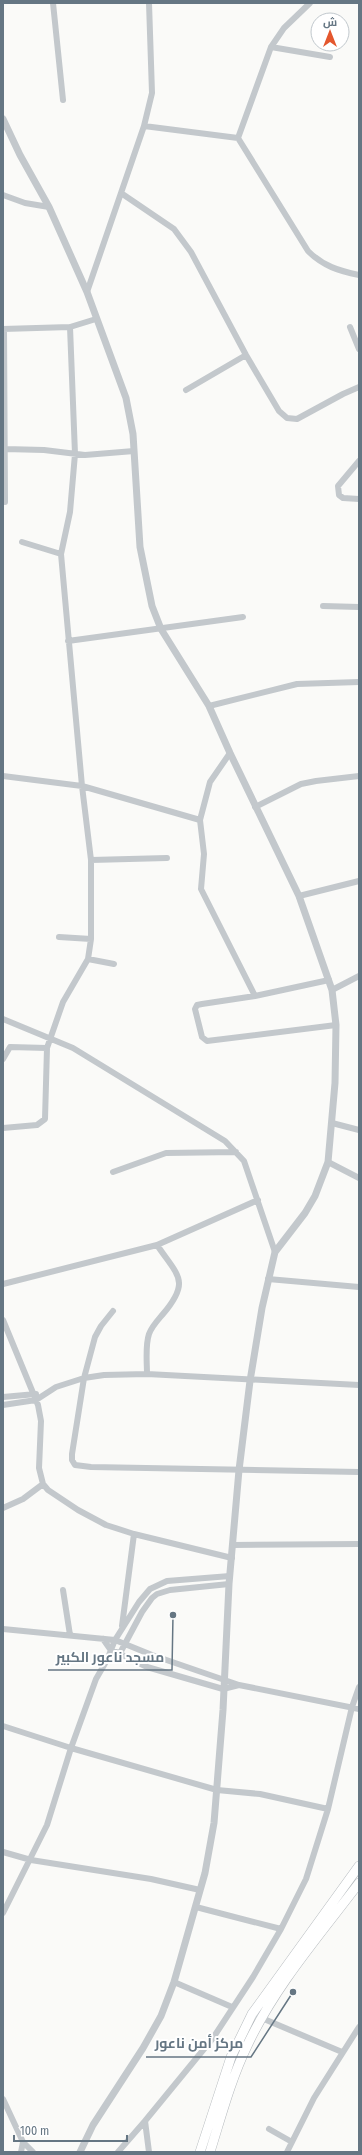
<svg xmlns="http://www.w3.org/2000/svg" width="362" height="2155" viewBox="0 0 362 2155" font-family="'Fira Sans Condensed',Cairo,sans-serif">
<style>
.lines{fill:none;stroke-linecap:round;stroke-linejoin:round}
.primary-casing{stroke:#b5babe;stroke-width:10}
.minor{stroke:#c3c8cc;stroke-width:6}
.tertiary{stroke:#c3c8cc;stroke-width:7}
.primary{stroke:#fff;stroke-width:9}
.leader{fill:none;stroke:#657683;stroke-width:1.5}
.callout-dot{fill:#657683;stroke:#fff;stroke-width:1.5}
.callout-label{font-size:14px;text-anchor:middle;font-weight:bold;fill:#657683;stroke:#fff;stroke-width:4;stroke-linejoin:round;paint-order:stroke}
</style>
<rect width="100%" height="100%" fill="#fafaf8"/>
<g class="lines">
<g class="primary-casing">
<path id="primary" d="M200 2152 231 2057 252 2014 359 1866
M210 2152C221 2117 231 2079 247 2046 275 1986 319 1936 359 1883"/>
</g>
<path class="minor" d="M53 3 63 100
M271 47 330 57
M144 126 238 138 271 47 284 28 310 3
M238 138 308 251C323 266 339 271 359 275
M121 193 174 229 191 252 246 355 279 411 287 418 297 419 343 394 359 387
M3 195 25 203 49 207
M87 292 144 126 152 93 149 3
M350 327 359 349
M3 329 70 327 96 319
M4 329 5 502
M186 390 246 355
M5 449 44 450 85 455 134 451
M359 461 338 486 339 495 343 498 359 499
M22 542 61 554
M323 606 359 607
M68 641 243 617
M209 706 297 684 359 682
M230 753 210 782 200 820 204 854 201 889 255 996
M3 776 82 786 200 820
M255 807 301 784 316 781 359 776
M91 860 167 858
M299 896 359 881
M59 937 91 939
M88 959 114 964
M329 980 255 996 202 1004 197 1005 195 1009 202 1037 207 1041 336 1025
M332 990 359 976
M3 1019 73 1048 225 1141 244 1161 275 1252
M3 1059 10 1047 47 1048
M332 1123 359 1130
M3 1128 37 1125 45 1119 47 1048 63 1002 88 959 91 939V860L82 786 61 554 70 512 75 454 70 327
M328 1162 359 1178
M113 1172 166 1153 236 1152
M268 1279 359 1287
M3 1284 157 1245 258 1200
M113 1311 101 1326 95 1337 84 1378 72 1454V1460L75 1465 91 1467 359 1472
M3 1320 38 1405 41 1421 39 1468 43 1484 48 1490 78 1510 106 1525 134 1534 232 1558
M147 1374C147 1362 145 1346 149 1334 152 1326 158 1320 163 1314 191 1281 178 1276 157 1245
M3 1397 36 1394
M3 1405 36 1400 56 1387 84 1378 104 1375 147 1374 359 1385
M3 1508 23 1499 43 1484
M233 1545 359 1544
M63 1590 70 1635
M122 1626 134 1534
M3 1629 115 1640 152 1655 239 1685 359 1709
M103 1639 110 1649 147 1667 223 1689 239 1685
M107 1660 119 1655 142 1612 152 1598 157 1594 170 1590 229 1584
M3 1726 71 1748 217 1790 260 1794 328 1809
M3 1852 31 1860 151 1879 200 1890
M196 1907 281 1929
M3 1913 47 1825 71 1748 96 1679 107 1660 115 1640 139 1602 150 1589 167 1581 230 1576
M174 1982 232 2007
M252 2014 342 2052
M3 2099 23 2142 33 2152
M269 2129 292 2142
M21 2152 23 2142
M118 2152 145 2121
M149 2152 145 2121 213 2038 253 1977 281 1929 306 1879 328 1809 352 1707 359 1687
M287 2152 314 2098 359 2027"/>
<path class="tertiary" d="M3 119 20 155 49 207 87 292 126 398 133 434 140 547 152 606 161 629 209 706 230 753 299 896 332 990 336 1025 335 1083 328 1162 315 1196 305 1213 275 1252 262 1308 250 1381 239 1470 229 1584 223 1710 214 1823 205 1873 174 1982 161 2016 143 2048 93 2125 80 2152"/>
<use href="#primary" class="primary"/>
</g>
<path class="leader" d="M173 1615L172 1670H48M293 1992L251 2057H146"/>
<g class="callout-dot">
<circle cx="173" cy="1615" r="4"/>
<circle cx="293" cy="1992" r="4"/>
</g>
<g class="callout-label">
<text x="110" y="1662">مسجد ناعور الكبير</text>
<text x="199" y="2048">مركز أمن ناعور</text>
</g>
<rect width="362" height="2155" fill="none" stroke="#657683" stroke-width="8"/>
<g transform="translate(330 32)"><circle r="19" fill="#ffffff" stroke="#c1c8cd"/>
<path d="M0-3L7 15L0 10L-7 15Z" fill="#e4572e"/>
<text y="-6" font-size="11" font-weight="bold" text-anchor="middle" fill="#657683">ش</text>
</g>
<path d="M14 2135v6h113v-6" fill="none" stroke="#657683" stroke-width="2"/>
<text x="20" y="2135" font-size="12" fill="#657683" stroke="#ffffff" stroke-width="3" paint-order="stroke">100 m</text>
</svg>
